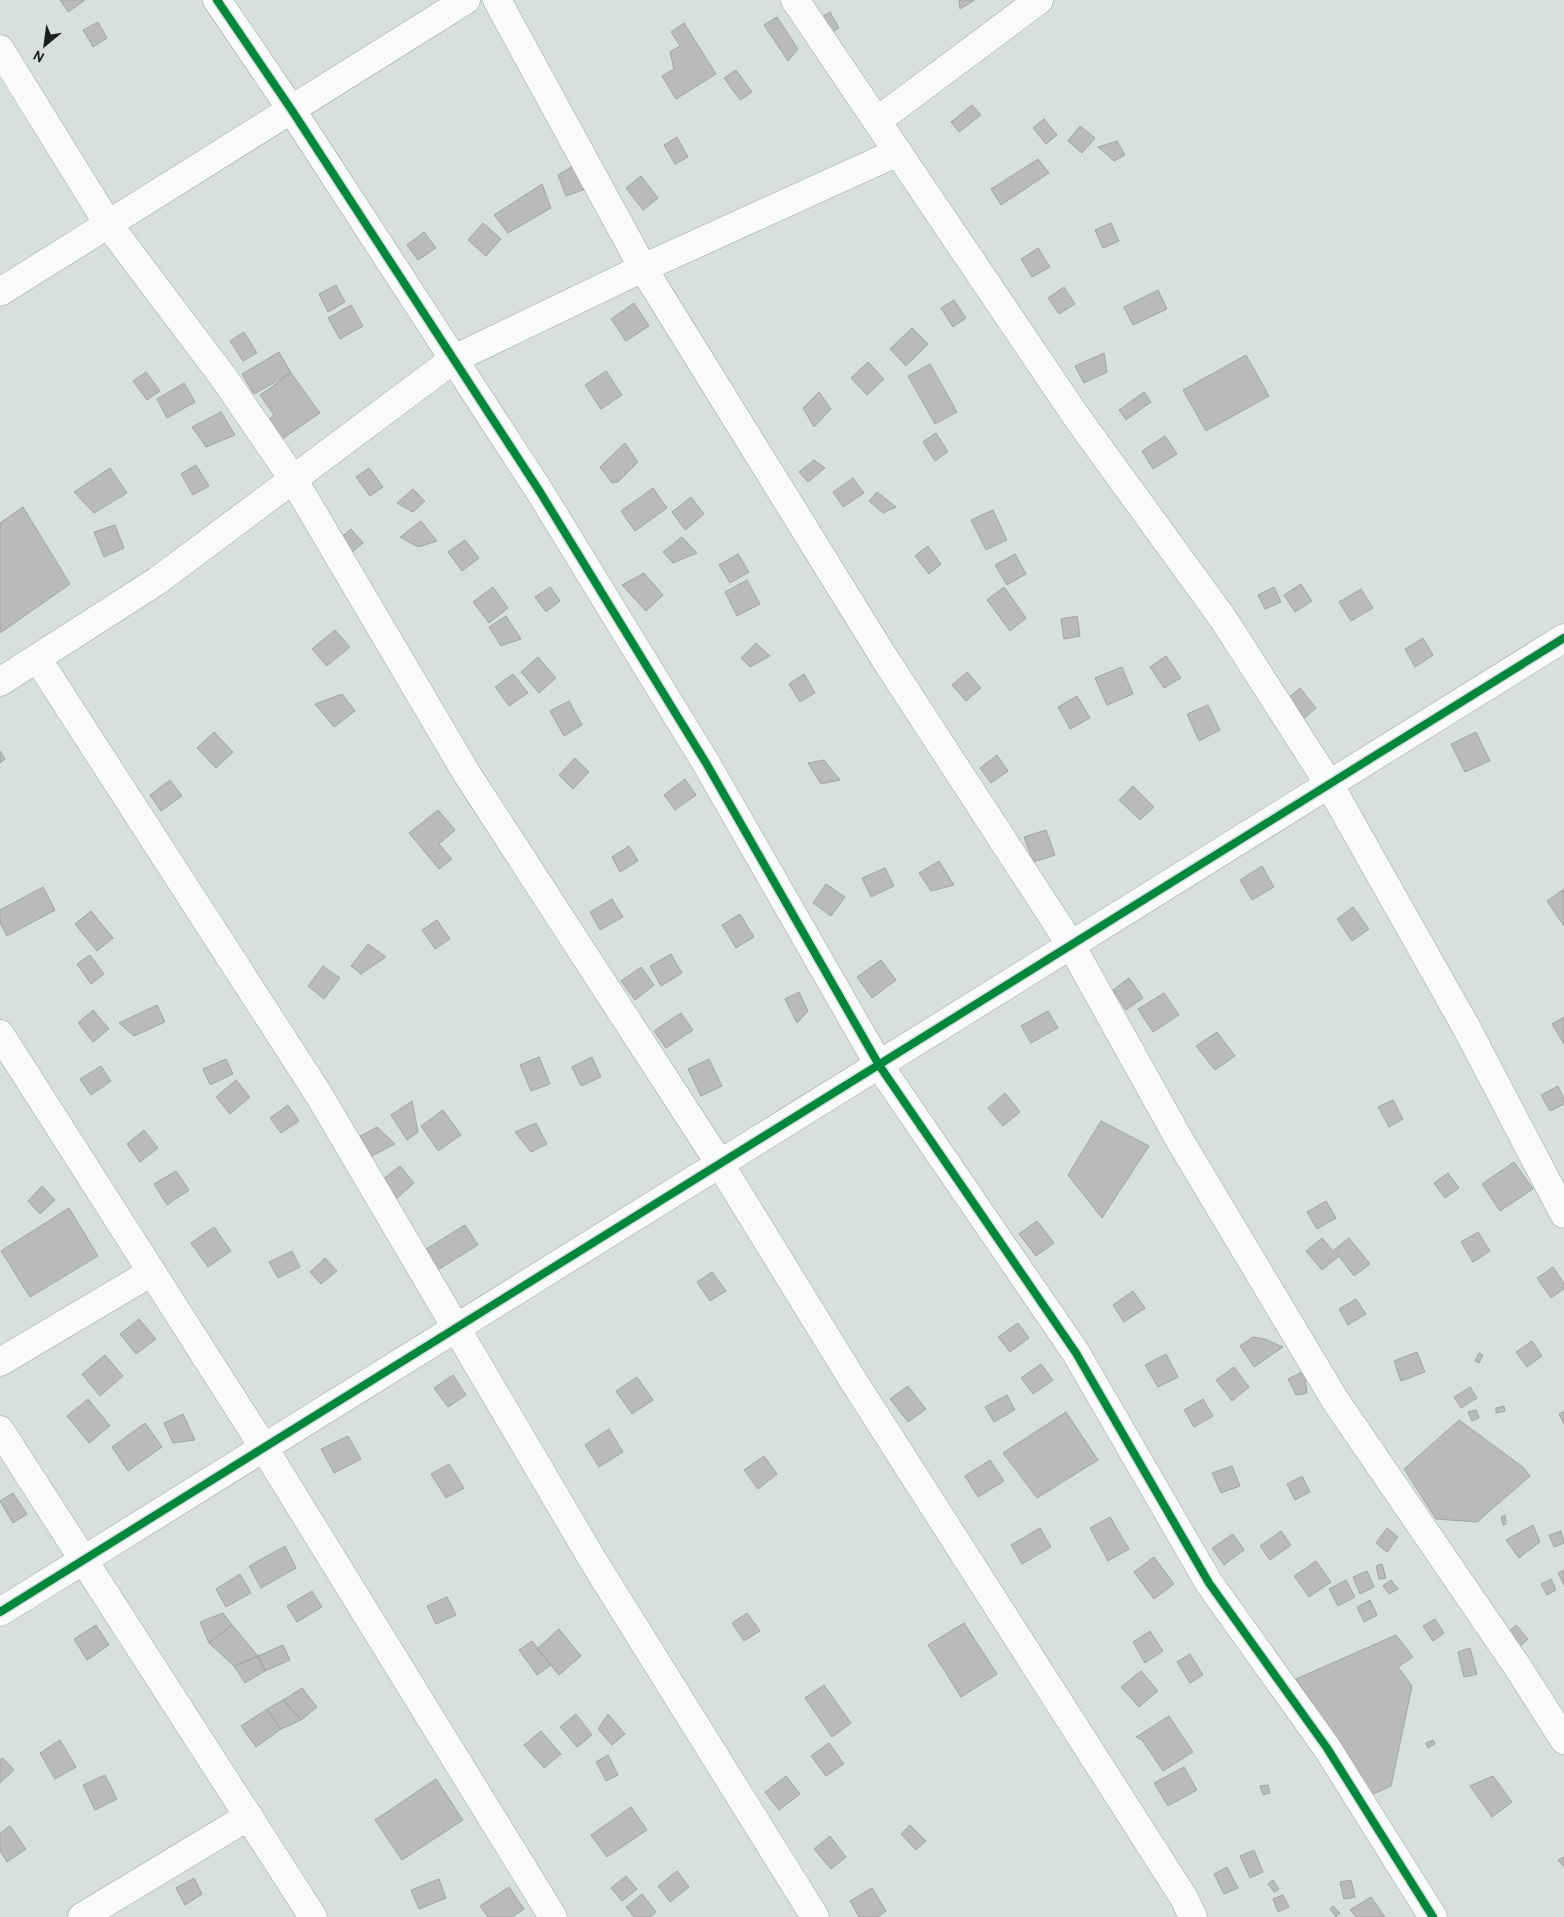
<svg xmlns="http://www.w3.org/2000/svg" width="1564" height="1917" viewBox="0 0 1564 1917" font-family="Overpass,sans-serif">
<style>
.building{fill:#b8bbba;stroke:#a2a5a3}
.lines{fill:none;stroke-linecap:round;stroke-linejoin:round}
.minor-casing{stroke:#a1a5a3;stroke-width:29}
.minor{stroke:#f9fafa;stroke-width:28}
.cycleway-casing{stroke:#d8e0db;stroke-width:11}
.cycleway{stroke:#00873e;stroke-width:8}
</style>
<rect width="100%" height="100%" fill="#dadedc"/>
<path class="building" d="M60 0H84V1L68 12Z
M959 0H975L960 9Z
M830 12 839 28 826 36 817 20Z
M777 17 798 49 788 61 764 25Z
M98 22 107 38 93 47 83 30Z
M684 23 716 74 676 99 662 76 674 69 670 52 680 46 671 32Z
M736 70 752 92 740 100 724 78Z
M972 105 981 115 959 132 951 122Z
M1044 119 1057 135 1046 144 1033 128Z
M1080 126 1095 138 1082 153 1068 141Z
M677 137 688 157 675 164 664 145Z
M1117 141 1125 155 1114 161 1098 147Z
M1038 159 1049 173 1001 205 991 189Z
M575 165 589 188 566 196 558 175Z
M641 176 658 198 643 210 626 188Z
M542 184 551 208 508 233 494 215Z
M483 223 501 239 486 256 468 240Z
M1111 223 1119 241 1103 248 1095 230Z
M424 232 436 248 418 260 407 245Z
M1038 248 1050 267 1032 277 1021 259Z
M336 285 345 302 328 312 319 294Z
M1064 287 1075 304 1059 314 1048 298Z
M1158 290 1167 309 1133 325 1124 307Z
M954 300 966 318 953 327 941 308Z
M634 303 649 326 626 341 611 319Z
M351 305 363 326 340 339 328 318Z
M912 328 928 344 906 366 890 349Z
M244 332 257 353 243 361 230 341Z
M279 352 291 373 254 394 242 374Z
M1104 353 1107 372 1084 383 1075 366Z
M1246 355 1269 396 1206 431 1183 390Z
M868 362 884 379 867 395 851 378Z
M930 364 957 412 935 424 908 376Z
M606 371 622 395 601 409 585 385Z
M146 372 160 391 147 400 133 381Z
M291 373 320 413 282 439 268 420 274 415 260 395Z
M184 383 195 402 167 418 157 399Z
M819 392 831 409 814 427 803 408Z
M1144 392 1151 402 1126 420 1119 410Z
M221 412 235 435 206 447 192 427Z
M936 433 948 452 935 461 923 442Z
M1165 436 1177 454 1153 469 1142 451Z
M625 443 638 462 618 482 612 483 600 467Z
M814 460 825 468 808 482 799 472Z
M196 465 209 486 193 495 181 474Z
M110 468 127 493 94 513 74 492Z
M369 468 383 487 370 496 356 477Z
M853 478 864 493 843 507 833 492Z
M653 488 667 508 635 531 621 511Z
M413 489 425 501 413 512 397 503Z
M877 492 896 507 883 513 869 501Z
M691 497 704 514 685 530 672 512Z
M23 507 70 584 0 633V523Z
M993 510 1007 540 986 550 971 520Z
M421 521 437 541 418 547 400 537Z
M115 525 124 548 104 557 94 532Z
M351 529 363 543 350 554 338 540Z
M682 537 697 553 673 563 663 552Z
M465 540 479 558 462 571 448 552Z
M928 546 941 564 929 574 915 556Z
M738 554 749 572 730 583 719 565Z
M1015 554 1026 574 1007 585 995 565Z
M644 573 663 595 646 611 622 585Z
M747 580 760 604 737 616 725 592Z
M1301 584 1312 601 1295 612 1284 595Z
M493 587 508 608 489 623 473 602Z
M550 587 560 601 546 612 535 597Z
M1004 587 1026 618 1010 631 987 600Z
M1274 587 1281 602 1265 609 1258 595Z
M1361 589 1373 608 1351 621 1339 602Z
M506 616 521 639 501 646 489 627Z
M1077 616 1080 636 1064 639 1061 619Z
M335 630 350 647 327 666 312 649Z
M1423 638 1433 655 1415 667 1405 649Z
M756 643 770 656 750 667 741 658Z
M1166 656 1181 678 1164 688 1150 667Z
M538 657 556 678 539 693 521 672Z
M1122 667 1133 694 1107 705 1095 678Z
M967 672 981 688 966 701 952 685Z
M513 674 528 693 509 706 495 687Z
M804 674 815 693 800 702 789 684Z
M1300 688 1316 708 1303 719 1287 699Z
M342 694 355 711 334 727 315 704Z
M1077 696 1090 718 1070 729 1058 707Z
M569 701 582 725 564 736 550 711Z
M1208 705 1220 730 1199 741 1187 714Z
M214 732 233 752 216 768 197 748Z
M1476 732 1490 761 1465 772 1451 744Z
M0 751 5 759 0 763Z
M997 755 1008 771 991 783 980 768Z
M575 758 589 772 573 789 559 775Z
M824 760 840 780 821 784 808 763Z
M685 779 696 795 675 810 664 795Z
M170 780 182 796 161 811 150 795Z
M1133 786 1154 807 1140 820 1119 800Z
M438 810 455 830 439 844 452 859 439 869 409 833Z
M1046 830 1055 855 1033 862 1024 837Z
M629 846 638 861 620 872 612 857Z
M939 861 954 885 931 891 919 873Z
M1262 866 1274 887 1252 900 1240 880Z
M885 868 894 886 871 897 862 878Z
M826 884 845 897 831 916 813 903Z
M43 887 55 910 7 936 0 923V910Z
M1564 889V926L1547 901Z
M612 899 623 917 600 930 590 912Z
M1353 907 1369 929 1352 941 1337 919Z
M91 911 113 938 97 951 75 924Z
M740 914 754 937 736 948 722 925Z
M437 920 450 939 435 949 422 930Z
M368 944 386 957 361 974 351 966Z
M671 954 682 973 661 986 650 966Z
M90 955 104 974 91 984 77 964Z
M881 960 896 980 872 998 857 977Z
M323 966 340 978 324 999 308 986Z
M641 967 654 985 635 1000 621 981Z
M1129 978 1143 998 1126 1010 1113 990Z
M799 992 808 1011 797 1023 785 999Z
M1164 993 1179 1015 1153 1032 1138 1009Z
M157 1005 165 1022 134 1036 119 1023Z
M93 1010 109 1029 93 1042 78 1023Z
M1048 1011 1058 1028 1031 1043 1021 1026Z
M681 1013 693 1030 666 1048 654 1031Z
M1564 1017V1044L1552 1024Z
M1217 1032 1235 1056 1215 1070 1196 1046Z
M539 1057 550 1084 531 1091 520 1065Z
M592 1057 601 1077 581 1086 572 1067Z
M226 1059 233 1074 210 1085 203 1069Z
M709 1059 722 1086 701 1096 688 1069Z
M101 1066 111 1081 91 1095 80 1079Z
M236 1080 250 1097 230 1114 216 1097Z
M1558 1086 1564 1099V1104L1550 1111 1541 1095Z
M1005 1093 1020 1112 1003 1126 988 1108Z
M1393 1100 1403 1119 1389 1127 1378 1107Z
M412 1101 418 1132 407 1140 391 1115Z
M288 1105 299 1121 281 1133 270 1118Z
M443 1110 461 1135 438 1151 421 1126Z
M1101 1121 1149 1146 1102 1218 1068 1175Z
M536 1123 547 1144 531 1152 515 1132Z
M377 1127 395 1144 368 1158 357 1138Z
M144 1130 158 1148 140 1162 127 1144Z
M1514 1162 1533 1189 1500 1211 1482 1184Z
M400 1166 414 1183 397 1198 382 1180Z
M176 1171 189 1190 167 1205 154 1184Z
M1448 1173 1459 1188 1445 1198 1434 1183Z
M42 1186 55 1200 40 1214 28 1201Z
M1326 1201 1336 1218 1317 1229 1307 1212Z
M69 1208 98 1256 30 1297 1 1251Z
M1037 1221 1054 1243 1036 1256 1019 1234Z
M465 1225 478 1245 436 1271 418 1254Z
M214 1227 231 1251 208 1267 191 1243Z
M1478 1232 1490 1251 1473 1262 1461 1242Z
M1322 1238 1338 1257 1322 1270 1306 1251Z
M1349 1238 1370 1264 1354 1276 1334 1250Z
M292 1251 300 1267 278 1278 269 1262Z
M325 1258 337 1271 321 1284 310 1272Z
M1553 1267 1564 1283V1289L1551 1298 1537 1278Z
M712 1272 726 1291 710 1301 697 1282Z
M1133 1291 1145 1308 1124 1322 1113 1305Z
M1356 1299 1366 1314 1348 1325 1339 1309Z
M139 1319 156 1339 136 1354 120 1334Z
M1018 1323 1029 1338 1010 1352 998 1337Z
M1253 1337 1265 1339 1283 1347 1254 1367 1240 1346Z
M1532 1341 1542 1356 1527 1367 1516 1352Z
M1417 1352 1425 1372 1401 1381 1394 1361Z
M1479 1353 1483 1355 1479 1363 1475 1361Z
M1166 1354 1178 1377 1158 1387 1145 1365Z
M105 1355 123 1376 100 1396 82 1374Z
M1041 1364 1053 1380 1033 1394 1021 1378Z
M1234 1367 1249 1387 1232 1401 1216 1380Z
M1304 1371 1307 1393 1296 1395 1288 1379Z
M453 1375 466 1395 448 1407 434 1388Z
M637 1377 653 1400 632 1414 616 1391Z
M908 1386 926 1409 908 1422 890 1399Z
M1470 1387 1477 1398 1461 1408 1454 1397Z
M1007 1395 1015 1410 994 1422 985 1407Z
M88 1399 110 1426 89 1443 67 1416Z
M1203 1399 1213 1416 1194 1427 1184 1410Z
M1504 1406 1505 1411 1496 1413V1408Z
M1476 1410 1479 1418 1472 1421 1468 1412Z
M1564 1411V1424L1559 1414Z
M1066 1412 1098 1460 1037 1498 1003 1453Z
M183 1414 195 1440 173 1443 164 1423Z
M1459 1420 1523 1467 1530 1476 1477 1522 1436 1519 1404 1469Z
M145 1423 162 1447 128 1471 112 1447Z
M609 1429 623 1452 599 1467 585 1445Z
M348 1436 361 1459 334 1473 321 1449Z
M764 1456 777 1474 758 1489 744 1470Z
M990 1460 1004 1481 978 1497 965 1476Z
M449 1464 464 1488 446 1498 431 1474Z
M1232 1466 1240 1486 1221 1493 1212 1473Z
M1302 1476 1310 1492 1295 1500 1287 1484Z
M13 1493 27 1514 13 1523 0 1501Z
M1505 1515 1506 1524 1503 1525 1501 1517Z
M1110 1517 1129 1549 1108 1561 1090 1528Z
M1533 1525 1540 1542 1519 1558 1506 1540Z
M1040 1528 1051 1547 1022 1564 1011 1545Z
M1387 1528 1398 1537 1387 1552 1376 1543Z
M1281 1531 1291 1545 1270 1560 1260 1546Z
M1561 1531 1564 1543 1554 1547 1549 1535Z
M1233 1534 1244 1550 1224 1565 1212 1548Z
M285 1546 296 1568 261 1588 249 1566Z
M1154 1557 1174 1584 1154 1599 1134 1572Z
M1316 1561 1331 1582 1309 1597 1294 1576Z
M1382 1564 1386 1578 1379 1579 1376 1566Z
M1564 1570V1585L1558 1573Z
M1367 1571 1374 1587 1360 1594 1353 1577Z
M240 1574 251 1593 226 1607 216 1589Z
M1551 1579 1556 1590 1547 1595 1541 1584Z
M1346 1580 1355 1597 1338 1606 1329 1589Z
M1391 1580 1398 1589 1389 1594 1383 1586Z
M312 1591 322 1607 297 1622 287 1606Z
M447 1597 456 1615 436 1624 427 1606Z
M1370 1600 1377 1615 1364 1622 1357 1607Z
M223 1613 232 1625 209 1643 200 1622Z
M747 1613 760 1631 744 1641 732 1623Z
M1435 1619 1444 1633 1433 1641 1423 1626Z
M964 1623 997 1674 961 1697 928 1645Z
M96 1625 109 1645 87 1660 74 1639Z
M232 1625 258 1656 234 1666 209 1643Z
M1516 1625 1528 1639 1517 1649 1505 1635Z
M559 1629 581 1656 559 1675 537 1649Z
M1150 1631 1163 1651 1145 1663 1133 1642Z
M1396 1635 1413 1657 1398 1667 1412 1686 1391 1786 1371 1795 1296 1679Z
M532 1641 551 1665 537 1675 519 1650Z
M283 1645 290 1660 265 1671 258 1656Z
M1470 1648 1477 1674 1464 1677 1458 1652Z
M1190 1654 1203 1675 1190 1683 1177 1662Z
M258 1656 265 1671 245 1683 234 1666Z
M1141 1671 1158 1691 1139 1707 1121 1687Z
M824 1685 851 1723 832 1737 805 1698Z
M302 1688 317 1707 301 1720 283 1700Z
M283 1700 301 1720 281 1729 267 1709Z
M267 1709 281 1729 256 1747 241 1726Z
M576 1714 592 1735 577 1747 560 1727Z
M608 1714 625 1734 612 1745 598 1729Z
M1169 1716 1193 1752 1163 1771 1142 1740 1136 1737Z
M541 1731 561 1754 544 1768 524 1745Z
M60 1740 76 1767 55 1779 40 1753Z
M1433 1740 1435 1744 1428 1748 1426 1743Z
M829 1743 844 1764 826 1776 811 1756Z
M608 1755 618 1775 606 1781 596 1762Z
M3 1758 14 1770 0 1783V1760Z
M1184 1767 1197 1790 1168 1806 1154 1783Z
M105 1775 117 1799 95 1810 83 1785Z
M786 1776 800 1794 779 1810 765 1792Z
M1493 1776 1512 1802 1492 1817 1470 1786Z
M436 1779 463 1820 402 1860 375 1820Z
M1268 1785 1270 1793 1263 1795 1260 1786Z
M631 1807 647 1830 607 1857 591 1835Z
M910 1825 926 1841 916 1850 901 1834Z
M10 1826 26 1849 7 1862 0 1851V1833Z
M830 1836 846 1857 831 1869 814 1849Z
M1254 1850 1263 1872 1250 1878 1240 1856Z
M1564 1857V1867L1558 1860Z
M1227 1867 1238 1888 1224 1894 1214 1874Z
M677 1871 689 1887 670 1902 658 1886Z
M626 1876 637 1889 622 1901 611 1888Z
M194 1878 202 1894 185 1905 176 1888Z
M439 1879 446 1898 419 1909 411 1890Z
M1273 1880 1279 1889 1274 1892 1268 1884Z
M1351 1880 1355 1897 1344 1899 1340 1882Z
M509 1887 524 1909 512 1917H488L480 1906Z
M872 1888 886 1911 878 1917H859L850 1901Z
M642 1894 656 1912 650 1917H634L626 1907Z
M1283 1895 1289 1907 1278 1912 1273 1899Z
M1371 1897 1385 1917H1356L1350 1910Z
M1333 1906 1340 1913 1336 1917 1330 1909Z"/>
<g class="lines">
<g class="minor-casing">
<path id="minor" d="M217 0 291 109 540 492 706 763 879 1065 1076 1353 1209 1583 1327 1748 1433 1917
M497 0 643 268 885 659 1071 945 1179 1139 1335 1400 1519 1669 1564 1740
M795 0 1078 419 1224 620 1329 784 1465 1025 1564 1214
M0 49 108 224 224 378 293 479 467 774 720 1164 851 1377 1184 1898 1193 1917
M877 121 1039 0
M0 292 466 0
M37 658 319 1095 594 1562 815 1917
M0 682 157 581 454 359 643 268 898 152
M0 1034 264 1448 553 1917
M0 1362 152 1272
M0 1430 313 1917
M0 1612 1564 638
M82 1917 249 1816"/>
</g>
<use href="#minor" class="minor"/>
<g class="cycleway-casing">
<path id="cycleway" d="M217 0 291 109 540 492 706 763 879 1065 1076 1353 1209 1583 1327 1748 1433 1917
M0 1612 1564 638"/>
</g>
<use href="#cycleway" class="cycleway"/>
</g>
<g transform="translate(45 45) rotate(209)" stroke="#d8e0db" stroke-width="4" paint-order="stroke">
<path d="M0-4L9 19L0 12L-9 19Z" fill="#1c1e1d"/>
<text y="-8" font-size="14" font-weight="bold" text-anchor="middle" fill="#1c1e1d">N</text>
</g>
</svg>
